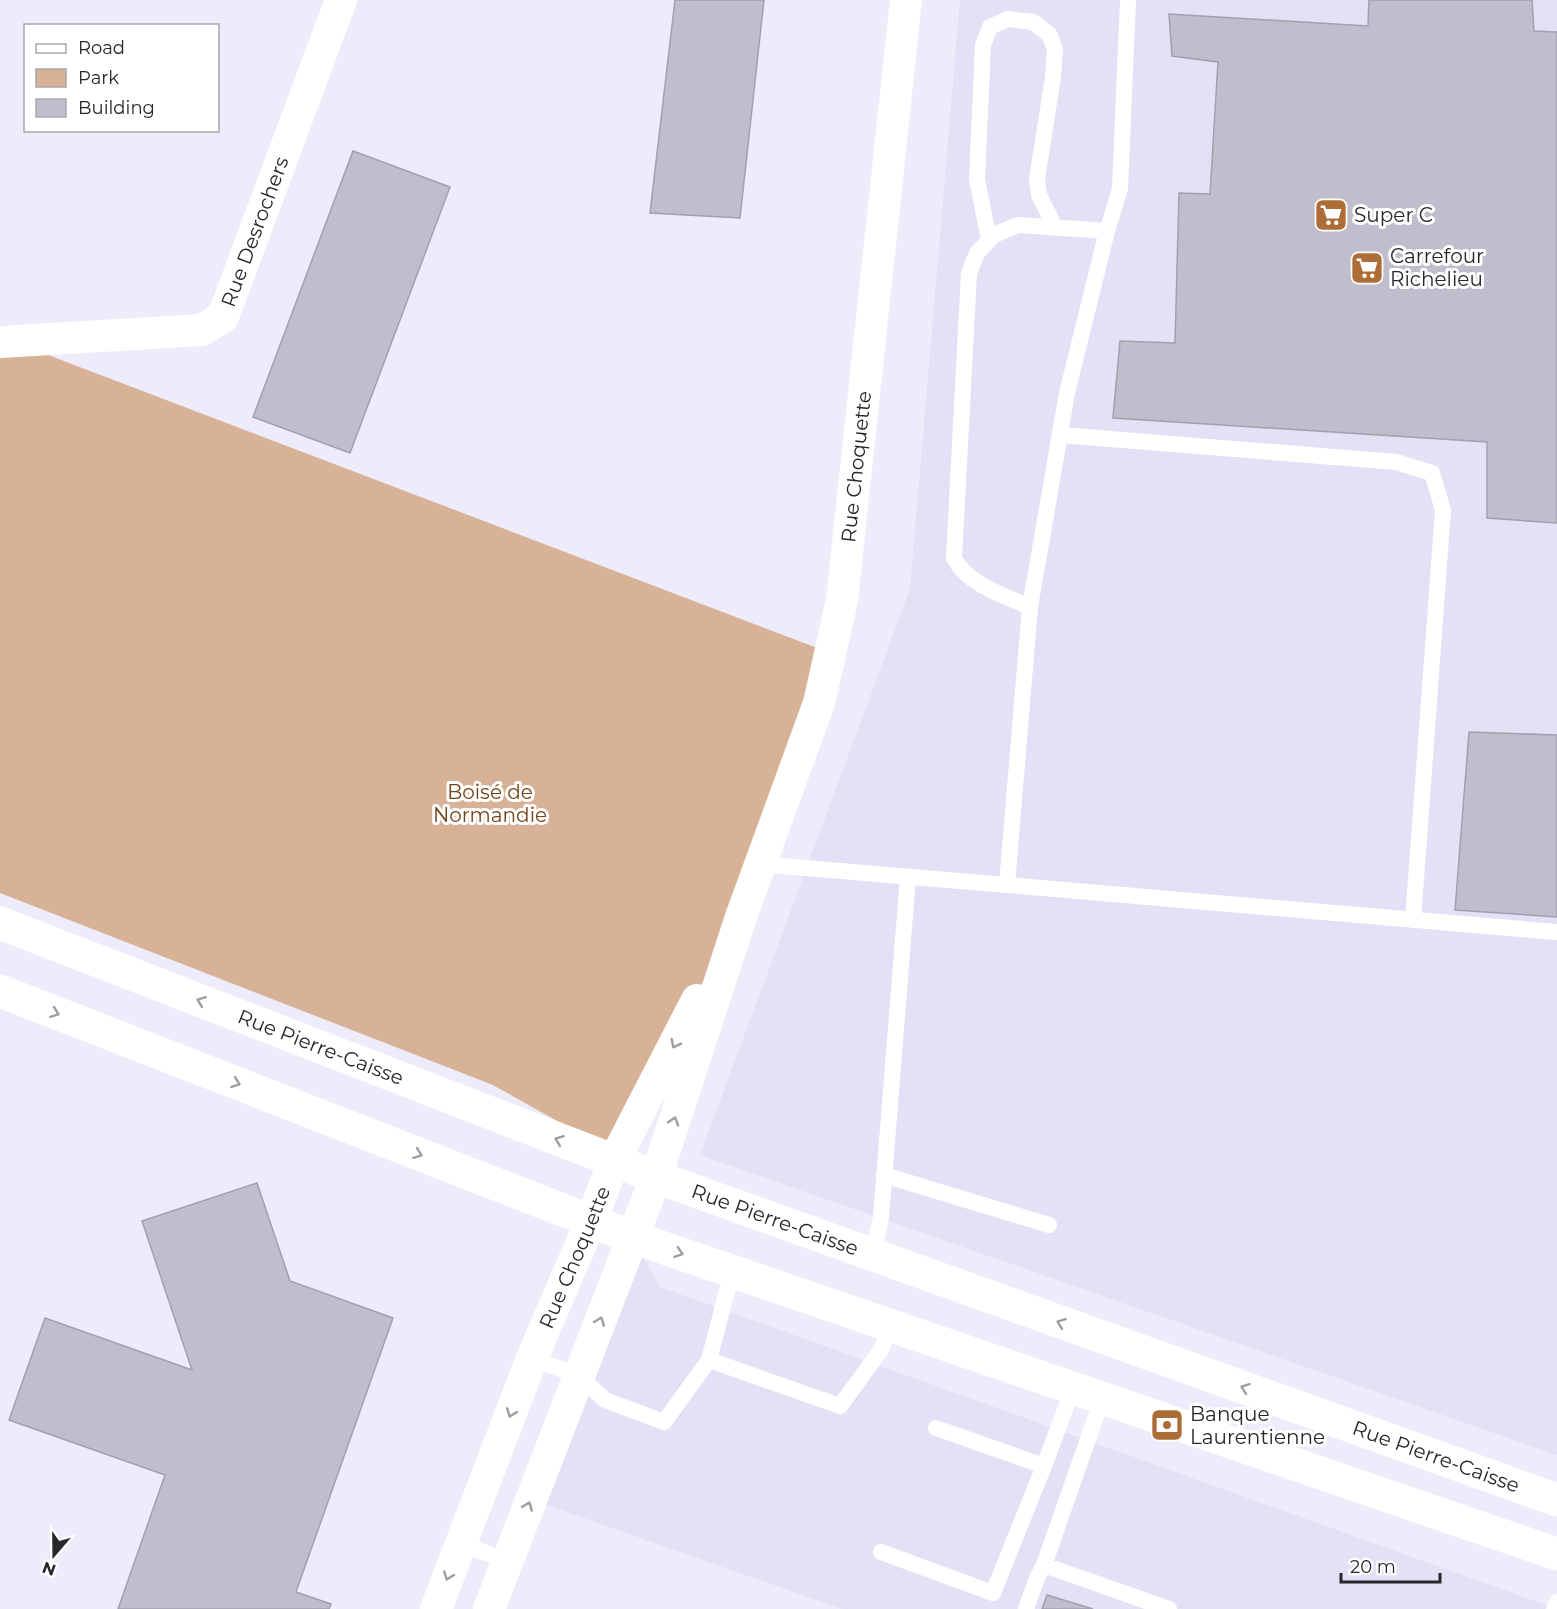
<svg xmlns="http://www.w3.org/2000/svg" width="1557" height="1609" viewBox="0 0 1557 1609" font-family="Montserrat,sans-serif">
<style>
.built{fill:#e4e0f6}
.green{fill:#d7b296}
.building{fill:#c0bdcc;stroke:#a2a0ae;stroke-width:1.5}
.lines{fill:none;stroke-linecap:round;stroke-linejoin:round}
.lane{stroke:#fff;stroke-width:16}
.street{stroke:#fff;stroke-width:32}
.secondary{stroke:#fff;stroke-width:33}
.oneway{stroke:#9e9da0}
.labels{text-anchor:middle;stroke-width:6;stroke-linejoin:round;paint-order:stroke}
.poi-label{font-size:20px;fill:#27262b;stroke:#fff;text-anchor:start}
.street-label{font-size:20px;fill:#27262b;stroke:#fff}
.park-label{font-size:20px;fill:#754418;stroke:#fff}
</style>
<rect width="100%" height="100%" fill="#eeebfa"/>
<path class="built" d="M960 0H1557V1455L700 1155 910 589Z
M632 1237 660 1287 1557 1609H842L530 1499Z"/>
<path class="green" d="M35 350 833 654 721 965 618 1155 493 1085 0 893V351Z"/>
<path class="building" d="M675 0H764L740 218 650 213Z
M1369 0H1532L1534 31 1557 32V523L1487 518V442L1113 418 1120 341 1175 343 1179 193 1210 194 1218 62 1172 56 1169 14 1368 26Z
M353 151 450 187 350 453 253 417Z
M1469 732 1557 735V917L1455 910Z
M257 1183 290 1281 393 1318 296 1592 331 1604 329 1609H118L165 1475 9 1420 45 1318 192 1370 142 1221Z
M1047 1595 1093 1609H1042Z"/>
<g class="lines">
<path class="lane" d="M989 240 977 179 983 45 990 27 1008 19 1033 22 1049 34 1055 49 1053 77 1037 179 1039 195 1055 227
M1060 435 1396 462 1432 473 1443 510 1413 920
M1030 607C1003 595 968 585 954 558L969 273 977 253 994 235 1018 225 1107 231
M760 864 1557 932
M1007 884 1030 607 1067 393 1107 231 1120 189 1128 0
M884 1175 1049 1225
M873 1255 881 1217 908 877
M532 1358 579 1376 605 1400 664 1422 709 1360 727 1291 735 1272
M709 1360 840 1406 881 1350 891 1326
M1102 1399 1044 1565 1169 1609
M936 1428 1044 1466 1073 1388
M460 1543 507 1561
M881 1552 993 1593 1044 1466
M1026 1609 1037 1578 1044 1565
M1554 1609 1557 1602"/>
<g class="street">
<path id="s1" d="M0 342 202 330 223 317 341 0"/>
<path id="s2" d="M436 1609 532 1358 591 1221 614 1161 697 1000"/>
<path id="s3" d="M489 1609 656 1177 741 917 819 703 842 600 906 0"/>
</g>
<g class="secondary">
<path id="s4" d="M0 923 656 1177 1557 1500"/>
<path d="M0 991 632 1237 1557 1554"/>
</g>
</g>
<defs><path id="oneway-chevron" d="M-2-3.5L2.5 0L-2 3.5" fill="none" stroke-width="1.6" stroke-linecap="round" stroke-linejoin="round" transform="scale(1.5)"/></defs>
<g class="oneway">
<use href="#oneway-chevron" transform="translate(201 1001) rotate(-159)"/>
<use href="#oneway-chevron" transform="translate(55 1013) rotate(21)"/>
<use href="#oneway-chevron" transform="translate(675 1044) rotate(117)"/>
<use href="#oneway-chevron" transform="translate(236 1083) rotate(21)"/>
<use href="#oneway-chevron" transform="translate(674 1121) rotate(-72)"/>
<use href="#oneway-chevron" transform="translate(559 1140) rotate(-159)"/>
<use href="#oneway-chevron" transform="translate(418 1154) rotate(21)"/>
<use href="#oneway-chevron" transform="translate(679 1253) rotate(19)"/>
<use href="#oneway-chevron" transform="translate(600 1321) rotate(-69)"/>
<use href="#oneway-chevron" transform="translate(1061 1323) rotate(-160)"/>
<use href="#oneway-chevron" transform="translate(1245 1388) rotate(-160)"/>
<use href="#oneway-chevron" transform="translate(511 1413) rotate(111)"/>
<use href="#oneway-chevron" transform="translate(528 1506) rotate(-69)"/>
<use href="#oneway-chevron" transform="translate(448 1576) rotate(110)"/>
</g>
<defs>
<g id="supermarket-square" transform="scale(1.725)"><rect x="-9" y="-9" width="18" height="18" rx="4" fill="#ad6d36" stroke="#fff"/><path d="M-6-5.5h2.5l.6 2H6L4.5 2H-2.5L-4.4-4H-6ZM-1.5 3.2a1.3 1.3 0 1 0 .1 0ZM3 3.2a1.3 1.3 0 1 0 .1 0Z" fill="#fff"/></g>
<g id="bank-square" transform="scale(1.725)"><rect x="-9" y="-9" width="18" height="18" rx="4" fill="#ad6d36" stroke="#fff"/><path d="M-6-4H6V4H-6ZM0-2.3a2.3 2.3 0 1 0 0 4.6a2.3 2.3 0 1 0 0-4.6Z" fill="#fff"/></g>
</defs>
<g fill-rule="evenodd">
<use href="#supermarket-square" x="1331" y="215"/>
<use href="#supermarket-square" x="1367" y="268"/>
<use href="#bank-square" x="1167" y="1425"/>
</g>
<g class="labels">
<g class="poi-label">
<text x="1354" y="222">Super C</text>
<text x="1390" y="263">Carrefour<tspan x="1390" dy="23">Richelieu</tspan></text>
<text x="1190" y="1421">Banque<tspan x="1190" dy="23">Laurentienne</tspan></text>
</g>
<g class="street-label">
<text dy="7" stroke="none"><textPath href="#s1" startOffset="318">Rue Desrochers</textPath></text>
<text dy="7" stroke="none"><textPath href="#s3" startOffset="1204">Rue Choquette</textPath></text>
<text dy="7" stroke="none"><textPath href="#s4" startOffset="344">Rue Pierre-Caisse</textPath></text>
<text dy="7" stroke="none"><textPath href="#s4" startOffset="830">Rue Pierre-Caisse</textPath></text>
<text dy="7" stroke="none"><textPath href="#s2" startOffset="378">Rue Choquette</textPath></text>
<text dy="7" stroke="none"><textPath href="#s4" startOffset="1532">Rue Pierre-Caisse</textPath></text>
</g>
<g class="park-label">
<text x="490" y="799">Boisé de<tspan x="490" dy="23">Normandie</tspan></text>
</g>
</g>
<rect x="24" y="24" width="195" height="108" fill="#ffffff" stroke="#a9a8aa" stroke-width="1.5"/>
<rect x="36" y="44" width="30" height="9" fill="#ffffff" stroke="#a9a8aa" stroke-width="1.5"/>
<text x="78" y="54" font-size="18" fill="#27262b">Road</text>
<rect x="36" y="69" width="30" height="18" fill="#d7b296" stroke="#a9a8aa" stroke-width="1.5"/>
<text x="78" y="84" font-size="18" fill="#27262b">Park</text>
<rect x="36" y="99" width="30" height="18" fill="#c0bdcc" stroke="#a9a8aa" stroke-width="1.5"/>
<text x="78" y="114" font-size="18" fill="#27262b">Building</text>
<g transform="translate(54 1555) rotate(200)" stroke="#ffffff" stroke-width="4.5" paint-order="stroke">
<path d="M0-4.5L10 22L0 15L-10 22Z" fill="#27262b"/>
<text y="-9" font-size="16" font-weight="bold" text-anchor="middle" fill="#27262b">N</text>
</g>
<path d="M1341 1573v9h99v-9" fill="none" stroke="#27262b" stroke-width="3"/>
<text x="1350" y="1573" font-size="18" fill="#27262b" stroke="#ffffff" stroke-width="4.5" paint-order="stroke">20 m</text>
</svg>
